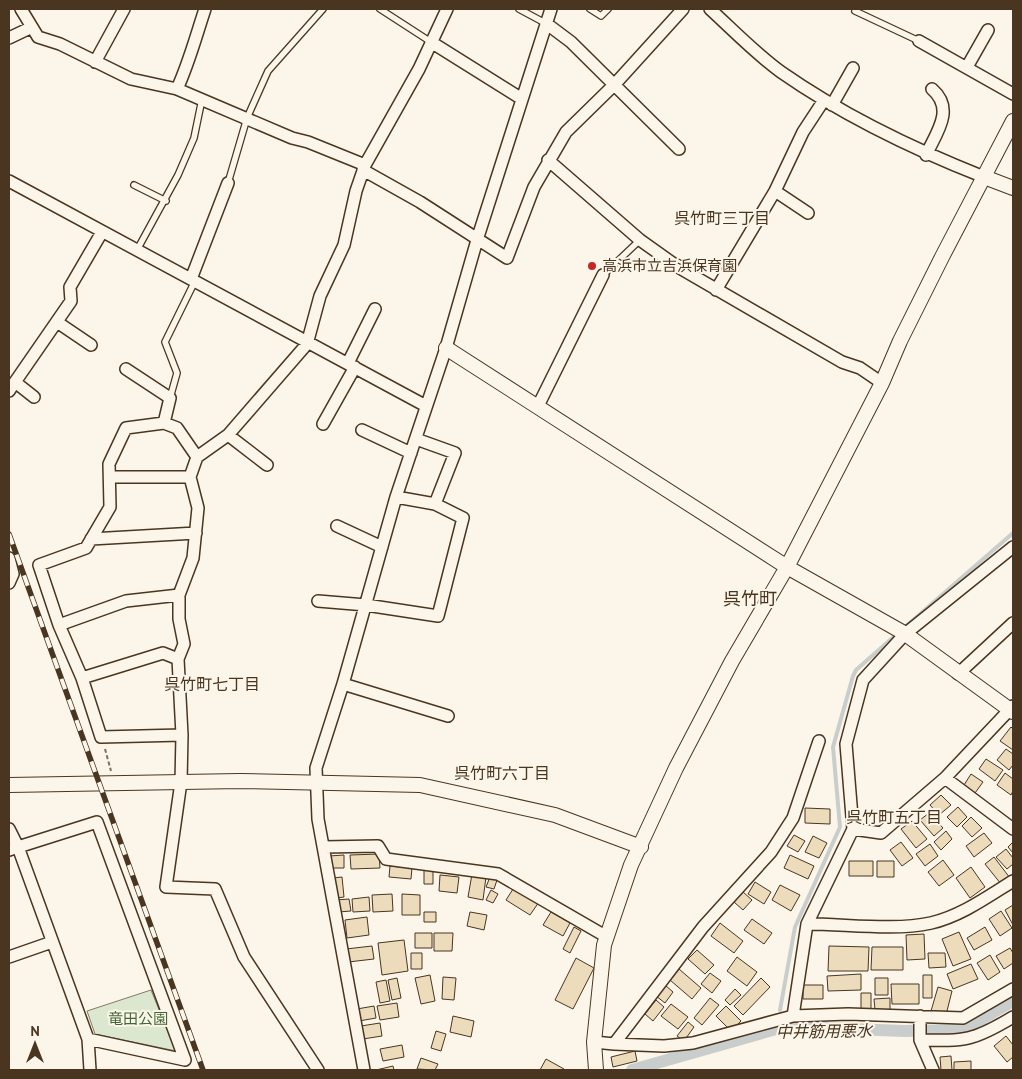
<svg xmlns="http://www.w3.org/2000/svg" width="1022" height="1079" viewBox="0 0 1022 1079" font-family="'PT Sans','Noto Sans JP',sans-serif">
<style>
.green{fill:#dce7d0;stroke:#887966}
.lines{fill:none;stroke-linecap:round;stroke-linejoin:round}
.stream{stroke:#c9cecd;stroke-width:4}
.canal{stroke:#c9cecd;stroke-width:12}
.building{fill:#ecdcbc;stroke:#4a3520}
.service-casing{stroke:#4a3520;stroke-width:8}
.minor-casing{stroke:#4a3520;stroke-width:14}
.tertiary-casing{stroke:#4a3520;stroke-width:16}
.path{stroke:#7f6f5c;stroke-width:2;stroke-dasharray:4 2.5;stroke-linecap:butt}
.service{stroke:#fbf6e9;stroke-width:5.5}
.minor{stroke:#fbf6e9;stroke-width:11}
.tertiary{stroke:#fbf6e9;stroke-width:14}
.rail-casing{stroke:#4a3520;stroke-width:5.5}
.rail{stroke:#fbf6e9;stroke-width:4;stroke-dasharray:11;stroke-linecap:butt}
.poi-dot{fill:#c62828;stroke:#fbf6e9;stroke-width:2}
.labels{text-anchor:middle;stroke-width:4;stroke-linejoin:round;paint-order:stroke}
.poi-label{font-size:15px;fill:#4a3520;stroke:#fbf6e9;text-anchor:start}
.park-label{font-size:15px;fill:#436837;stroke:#fbf6e9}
.neighbourhood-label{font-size:16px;fill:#4a3520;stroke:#fbf6e9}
.water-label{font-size:16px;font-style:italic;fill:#4a3520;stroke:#fbf6e9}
.quarter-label{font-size:18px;fill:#4a3520;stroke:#fbf6e9}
</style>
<rect width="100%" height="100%" fill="#fbf6e9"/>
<path class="green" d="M151 990 176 1051 95 1034 87 1011Z"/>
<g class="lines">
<path class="stream" d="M904 628 1013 533
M780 1010 795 927 840 827 833 747 853 676 856 670 898 633
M776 1029V1028"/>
<path class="canal" d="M632 1070 776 1029 797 1027 905 1031 963 1030 1013 1001"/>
</g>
<path class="building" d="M1011 727 1013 729V750L1000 741Z
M1006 749 1013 754V765L1009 770 997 760Z
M986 759 1003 770 995 781 979 769Z
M1005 773 1013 779V791L1011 795 997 785Z
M971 774 983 782 975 793 964 785Z
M941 795 951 805 939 815 930 805Z
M958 807 967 817 957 827 947 817Z
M805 808 830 809V824L805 823Z
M929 813 943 828 934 836 920 820Z
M971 817 982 828 972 837 962 826Z
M912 821 927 839 916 848 901 829Z
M946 831 952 839 941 850 934 842Z
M984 833 992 843 974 857 966 846Z
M794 835 805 841 798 852 787 846Z
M813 836 827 843 819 858 805 852Z
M901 842 913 858 902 866 890 850Z
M1013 842V853L1008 847Z
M930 844 938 856 925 866 916 854Z
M1006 849 1013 858V864L1007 869 996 857Z
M379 854 380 868 351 869 350 855Z
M344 855V868H330L329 856Z
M790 855 814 866 808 879 784 868Z
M994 857 1010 878 1001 884 985 864Z
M943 860 954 875 939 886 928 872Z
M849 861H873V876H849Z
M877 861H894V877H877Z
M390 866 412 868 411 879 389 877Z
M971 867 985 887 970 898 956 878Z
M424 869H433V884H424Z
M472 874 486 877 483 900 468 897Z
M440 875 459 877 457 893 439 891Z
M342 877 344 897 336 898 333 878Z
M490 877 497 880 494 889 486 887Z
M755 882 771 892 764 904 748 894Z
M780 885 800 895 791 911 772 900Z
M515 886 539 902 530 915 506 900Z
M491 890 498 894 493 903 486 900Z
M743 892 752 900 743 910 734 902Z
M392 894 393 911 373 912 372 895Z
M402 894 420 895V915H402Z
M369 897 370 911 353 912 352 899Z
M349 899 351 911 338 912 336 900Z
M1013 905V925L1005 910Z
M1001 911 1012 928 1000 936 989 919Z
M424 912H436V922H424Z
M470 912 487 915 484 930 467 926Z
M551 912 570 923 563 936 543 925Z
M367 917 369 935 347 938 345 920Z
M752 919 772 933 764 944 744 930Z
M720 923 743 941 734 953 711 936Z
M574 927 581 931 570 953 563 949Z
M985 927 992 940 974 950 967 938Z
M959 932 971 959 953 966 942 939Z
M415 933H432V948H415Z
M434 933H453L452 951H434Z
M924 934 925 959 907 960 906 935Z
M404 940 408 971 382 975 378 943Z
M372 946 374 959 348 962 346 949Z
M829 946 869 947 868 971H828Z
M872 947H903V970H871Z
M1010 948 1013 953V963L1004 969 996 956Z
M697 950 714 965 705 974 688 959Z
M411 953H422V969H411Z
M928 953H945L946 967 929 968Z
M990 955 1000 972 988 980 977 963Z
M737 957 757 972 747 986 727 971Z
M576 958 594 968 573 1009 555 1000Z
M971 964 978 979 953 989 947 974Z
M679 969 701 988 692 999 670 980Z
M710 973 721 981 712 993 701 984Z
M861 974V990L828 991 827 976Z
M430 975 435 1001 421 1004 415 978Z
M923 975H932V998H923Z
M443 977 456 978 454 1000 442 999Z
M397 978 401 998 392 1000 388 980Z
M761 978 770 987 743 1015 734 1006Z
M875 978H888V995H875Z
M386 980 390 1001 380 1003 376 982Z
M891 984H919V1004H892Z
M665 985 673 992 665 1003 656 996Z
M803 985H823V999H803Z
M938 987 952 991 946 1015 931 1011Z
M735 989 741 995 730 1005 725 1000Z
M861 993H871V1009H861Z
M710 998 719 1005 702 1025 694 1018Z
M890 998V1010H875L874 999Z
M656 1000 664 1007 653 1021 645 1014Z
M397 1003 399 1017 380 1020 377 1006Z
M671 1004 688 1017 678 1029 661 1016Z
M374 1006 376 1018 359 1021 357 1009Z
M726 1006 741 1021 731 1031 716 1016Z
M453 1016 474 1021 471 1037 450 1032Z
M688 1022 694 1027 684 1041 677 1036Z
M380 1023 382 1036 363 1039 361 1026Z
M436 1031 446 1034 441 1051 431 1048Z
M1006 1036 1013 1045V1057L1007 1062 994 1046Z
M402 1045 404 1057 383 1061 380 1049Z
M635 1051 637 1061 613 1067 611 1057Z
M951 1056 952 1070H941L940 1057Z
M421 1058 438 1064 435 1070 417 1069Z
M546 1059 564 1069V1070H540Z
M971 1061V1070H954V1062Z
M393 1066 394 1070H376Z"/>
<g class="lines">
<g class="service-casing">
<path id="service" d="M380 9 431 42
M519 9 547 24
M590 9 601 16 608 9
M856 9 855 11 919 41
M228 183 247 118 268 71 323 9
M134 185 166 201
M137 250 178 175 194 138 202 99
M603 275 640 240
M170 398 177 373 165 342 195 281"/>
</g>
<g class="minor-casing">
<path id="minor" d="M21 9 38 37 60 44 131 79 177 89 292 138 308 142 365 165
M710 9C733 30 756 54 781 72 844 116 913 149 984 177
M547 24 571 42 679 149
M9 38 30 28
M919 41 1013 94
M431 42 522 99
M95 62 124 9
M967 67 988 30
M177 89C189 63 196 36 205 9
M832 105 853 68
M926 155C937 132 955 109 932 89
M548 160 640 240 678 267 842 362 860 368 882 383
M363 170 420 202 507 258 534 187 566 132 615 84 683 9
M9 181 426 406
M775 191 808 213
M191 279 228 183
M716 290 775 191 803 132 824 100
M57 322 91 345
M348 363 375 309
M126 369 170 398 164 423
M15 382 71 301 70 287 102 232
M9 391 15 382 34 397
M538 406 603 275
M323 424 355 367
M362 430 411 453
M228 435 267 465
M197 457 228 435 307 344 320 296 344 245 356 191 365 165 419 69 447 9
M396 497 435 504
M337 526 382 547
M91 539 196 533
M9 558 13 574 9 583
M318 601 366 605 438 616 463 518 435 504 455 453 416 439
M59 625 126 601 179 595 193 558 198 508 190 477
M178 659 184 644 179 619V595
M958 674 1013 623
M82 678 59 625 39 565 86 548 110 507 109 464 126 428 164 423 177 428 197 457 190 477H110
M343 684 448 716
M182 735 101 737 82 678 163 653 178 659 182 735 181 782 166 887 215 889 244 957 318 1070
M945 778 1013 829
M9 829 18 847 9 850
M853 829 881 833 945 778 1013 706
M324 847 378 846 386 859 498 874 607 937
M807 924C846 924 894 931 931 923 961 916 987 897 1013 881
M9 957 52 942
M793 1016 807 924 853 829 846 744 863 680 905 634 1013 547
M920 1016V1040L933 1070
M88 1039 185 1060 97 822 18 847 88 1039 90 1070
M920 1040C966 1041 973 1041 1013 1017
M594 1042 614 1044 703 927 771 852 793 818 819 741
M614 1044 664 1046 693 1043 793 1016 848 1014 963 1018 1013 989
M364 1070 318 819 316 768 343 684 396 497 446 348 477 240 551 9"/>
</g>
<g class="tertiary-casing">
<path id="tertiary" d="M984 177 1013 188
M446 348 787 567 904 633 1013 712
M9 785 240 781 420 785 555 815 641 847
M596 1070 594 1042 604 945 631 865 676 768 732 661 787 567 882 383 900 341 942 257 1013 121"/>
</g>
<path class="path" d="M105 749 111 771"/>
<use href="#service" class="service"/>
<use href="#minor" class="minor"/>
<use href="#tertiary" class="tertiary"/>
<g class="rail-casing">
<path id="rail" d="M9 534 203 1070"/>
</g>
<use href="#rail" class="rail"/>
</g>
<circle class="poi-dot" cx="592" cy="266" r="5"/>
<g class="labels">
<g class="poi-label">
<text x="602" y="271">高浜市立吉浜保育園</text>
</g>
<g class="park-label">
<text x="138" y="1024">竜田公園</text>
</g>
<g class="neighbourhood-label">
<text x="722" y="224">呉竹町三丁目</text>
<text x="212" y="690">呉竹町七丁目</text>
<text x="502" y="779">呉竹町六丁目</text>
<text x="894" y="823">呉竹町五丁目</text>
</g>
<g class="water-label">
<text transform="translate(824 1031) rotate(-1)" y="6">中井筋用悪水</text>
</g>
<g class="quarter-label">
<text x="750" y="605">呉竹町</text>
</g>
</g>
<rect width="1022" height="1079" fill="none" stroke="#4a3520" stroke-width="20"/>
<g transform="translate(35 1044)" stroke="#fbf6e9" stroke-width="4" paint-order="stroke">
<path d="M0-4L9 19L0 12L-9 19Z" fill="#4a3520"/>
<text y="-8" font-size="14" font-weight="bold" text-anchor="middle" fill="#4a3520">N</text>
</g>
</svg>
